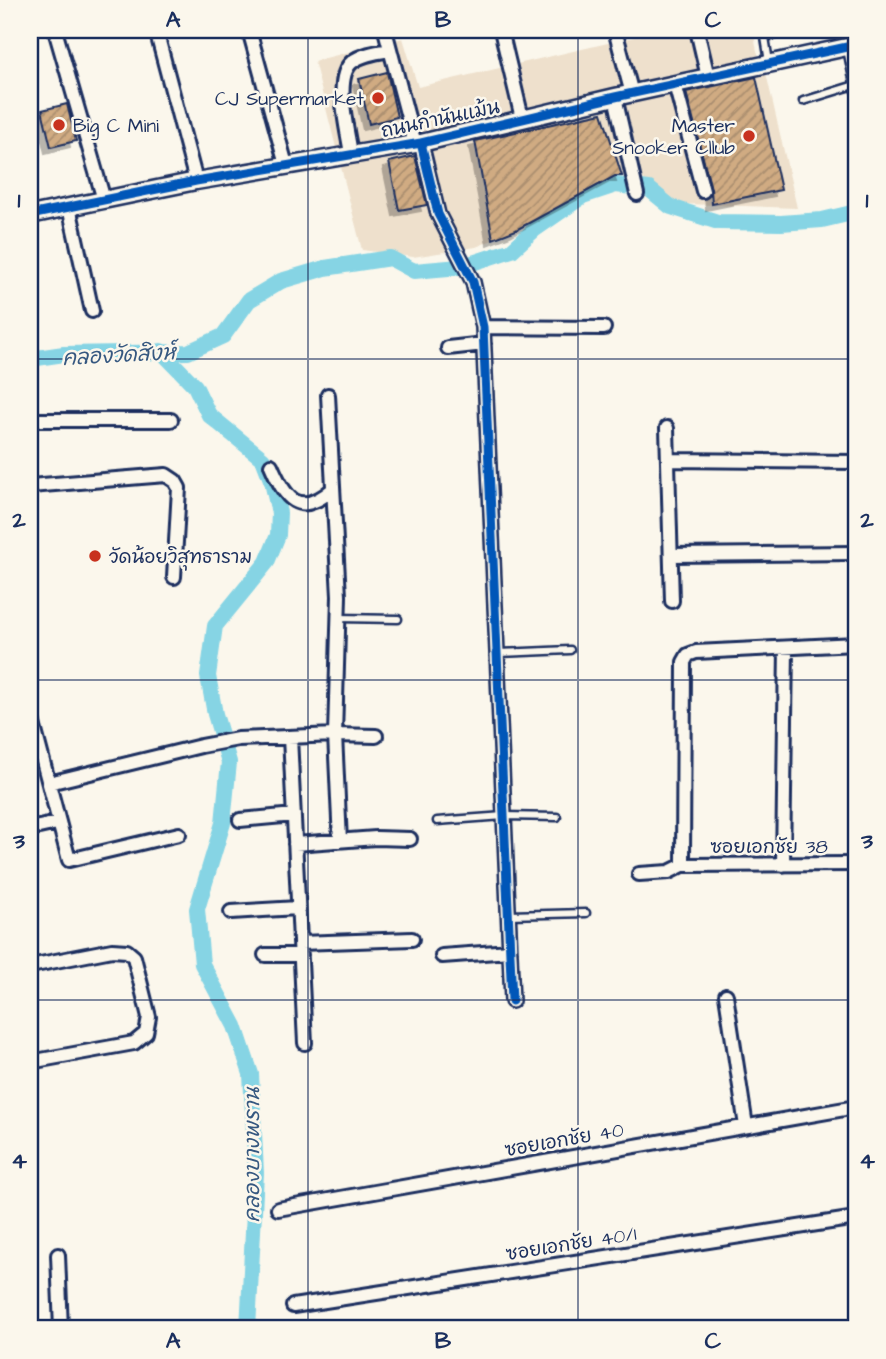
<svg xmlns="http://www.w3.org/2000/svg" width="886" height="1359" viewBox="0 0 886 1359" font-family="'Architects Daughter','Playpen Sans Thai',sans-serif">
<style>
.built{fill:#eee0cc}
.lines{fill:none;stroke-linecap:round;stroke-linejoin:round}
.canal{stroke:#86d4e4;stroke-width:16}
.building{fill:url(#building-hatch);stroke:#1b2f5e;stroke-width:2;filter:url(#shadow)}
.service-casing{stroke:#1b2f5e;stroke-width:11}
.minor-casing{stroke:#1b2f5e;stroke-width:18}
.tertiary-casing{stroke:#1b2f5e;stroke-width:21}
.service{stroke:#fbf7ec;stroke-width:6}
.minor{stroke:#fbf7ec;stroke-width:12}
.tertiary{stroke:#fbf7ec;stroke-width:16}
.cycleway-casing{stroke:#fbf7ec;stroke-width:13}
.cycleway{stroke:#0057b8;stroke-width:9}
.grid{fill:none;stroke:#1b2f5e;stroke-width:2;stroke-opacity:0.55}
.poi-dot{fill:#c8321e;stroke:#fbf7ec;stroke-width:2.5}
.labels{text-anchor:middle;stroke-width:5;stroke-linejoin:round;paint-order:stroke}
.poi-label{font-size:19px;fill:#1b2f5e;stroke:#fbf7ec;text-anchor:end}
.street-label{font-size:19px;fill:#1b2f5e;stroke:#fbf7ec}
.water-label{font-size:21px;font-style:italic;fill:#365880;stroke:#fbf7ec}
.neatline{fill:none;stroke:#1b2f5e;stroke-width:2.5}
.grid-label{font-size:23px;text-anchor:middle;font-weight:bold;fill:#1b2f5e}
</style>
<defs>
<pattern id="building-hatch" width="6" height="6" patternUnits="userSpaceOnUse" patternTransform="scale(1.75)"><rect width="6" height="6" fill="#d0ab82"/><path d="M-1 1l2-2M0 6l6-6M5 7l2-2" fill="none" stroke="#a88c6e"/></pattern>
<filter id="shadow"><feDropShadow dx="-6" dy="6" stdDeviation="0" flood-color="#0004"/></filter>
</defs>
<rect width="100%" height="100%" fill="#fbf7ec"/>
<filter id="ink" filterUnits="userSpaceOnUse"><feTurbulence type="fractalNoise" baseFrequency=".0143" numOctaves="2"/><feDisplacementMap in="SourceGraphic" scale="14" xChannelSelector="R" yChannelSelector="G"/><feConvolveMatrix kernelMatrix="1 2 1 2 8 2 1 2 1" color-interpolation-filters="sRGB"/></filter>
<g filter="url(#ink)">
<path class="built" d="M664 30H753L757 51 766 73 797 208 656 203 642 176H615L516 230 476 247 413 257 362 250 314 61 403 38 418 87Z"/>
<g class="lines">
<path class="canal" d="M161 351 195 386 209 415 263 459 272 482 279 513 278 535 267 562 215 626 208 676 215 714 229 762 223 823 197 909 202 964 235 1026 251 1074 256 1173 248 1329
M30 359 64 354 188 352 223 336 249 300 281 281 325 268 390 258 414 271 460 267 512 250 534 230 583 196 616 185 649 189 671 207 718 222 781 223 822 220 856 212"/>
</g>
<path class="building" d="M387 72 397 117 369 124 359 79Z
M756 77 781 190 712 204 711 189 686 92Z
M67 104 76 141 51 147 42 110Z
M602 113 622 176H615L516 230 493 239 475 141Z
M415 156 427 205 399 210 389 162Z"/>
<g class="lines">
<g class="service-casing">
<path id="service" d="M847 49 856 93
M769 62 765 37 799 30
M803 101 855 85
M338 618 398 619
M498 653 570 650
M437 821 504 816 557 817
M509 915 586 913"/>
</g>
<g class="minor-casing">
<path id="minor" d="M55 30 104 200
M156 30 196 181
M249 30 286 165
M385 30 415 144
M501 30 522 118
M615 30 632 94
M697 30 708 77
M675 84 703 191
M615 97 637 194
M421 143 438 214 473 282 483 327 512 1001
M351 154C348 132 333 78 352 62 362 54 378 52 390 50
M69 207 92 311
M483 327 604 328
M448 348 484 344
M328 395 339 596 335 735 376 736
M30 420H171
M667 428 672 601
M669 460 856 462
M271 465C285 498 298 519 333 489
M30 486 166 475 175 481 179 488 174 577
M671 555 856 553
M30 712 69 860 179 834
M290 737 305 1043
M49 783 201 746 238 739 335 735 340 841
M240 820 294 815
M30 829 57 823
M295 844 376 838 410 839
M683 865 684 662 688 655 696 652 856 644
M783 865 786 648
M639 874 669 872 683 865 856 864
M231 912 298 908
M300 943 412 939
M265 955H301
M442 956 510 951
M30 966 112 950 127 951 134 957 149 1017 146 1033 134 1043 30 1062
M726 995 746 1126
M278 1209 856 1107
M58 1255 61 1329
M293 1306 856 1218"/>
</g>
<g class="tertiary-casing">
<path id="tertiary" d="M30 215 196 181 421 143 615 97 856 45"/>
</g>
<use href="#service" class="service"/>
<use href="#minor" class="minor"/>
<use href="#tertiary" class="tertiary"/>
<g class="cycleway-casing">
<path id="cycleway" d="M421 143 438 214 473 282 483 327 512 1001
M30 215 196 181 421 143 615 97 856 45"/>
</g>
<use href="#cycleway" class="cycleway"/>
</g>
</g>
<path class="grid" d="M308 30V1329M578 30V1329M30 359H856M30 680H856M30 1000H856"/>
<g class="poi-dot">
<circle cx="378" cy="98" r="7"/>
<circle cx="59" cy="125" r="7"/>
<circle cx="749" cy="136" r="7"/>
<circle cx="95" cy="556" r="7"/>
</g>
<g class="labels">
<g class="poi-label">
<text x="364" y="105">CJ Supermarket</text>
<text x="73" y="132" text-anchor="start">Big C Mini</text>
<text x="735" y="132">Master<tspan x="735" dy="22">Snooker Cllub</tspan></text>
<text x="109" y="563" text-anchor="start">วัดน้อยวิสุทธาราม</text>
</g>
<g class="street-label">
<text transform="translate(440 118) rotate(-12)" y="7">ถนนกำนันแม้น</text>
<text x="769" y="853">ซอยเอกชัย 38</text>
<text transform="translate(564 1139) rotate(-10)" y="7">ซอยเอกชัย 40</text>
<text transform="translate(571 1243) rotate(-9)" y="7">ซอยเอกชัย 40/1</text>
</g>
<g class="water-label">
<text transform="translate(119 355) rotate(-3)" y="7">คลองวัดสิงห์</text>
<text transform="translate(252 1155) rotate(-90)" y="7">คลองบางพราน</text>
</g>
</g>
<rect width="886" height="1359" fill="none" stroke="#fbf7ec" stroke-width="77"/>
<rect x="38" y="38" width="810" height="1282" class="neatline"/>
<g class="grid-label">
<text x="173" y="27">A</text>
<text x="443" y="27">B</text>
<text x="713" y="27">C</text>
<text x="19" y="207">1</text>
<text x="867" y="207">1</text>
<text x="19" y="527">2</text>
<text x="867" y="527">2</text>
<text x="19" y="848">3</text>
<text x="867" y="848">3</text>
<text x="19" y="1168">4</text>
<text x="867" y="1168">4</text>
<text x="173" y="1348">A</text>
<text x="443" y="1348">B</text>
<text x="713" y="1348">C</text>
</g>
</svg>
